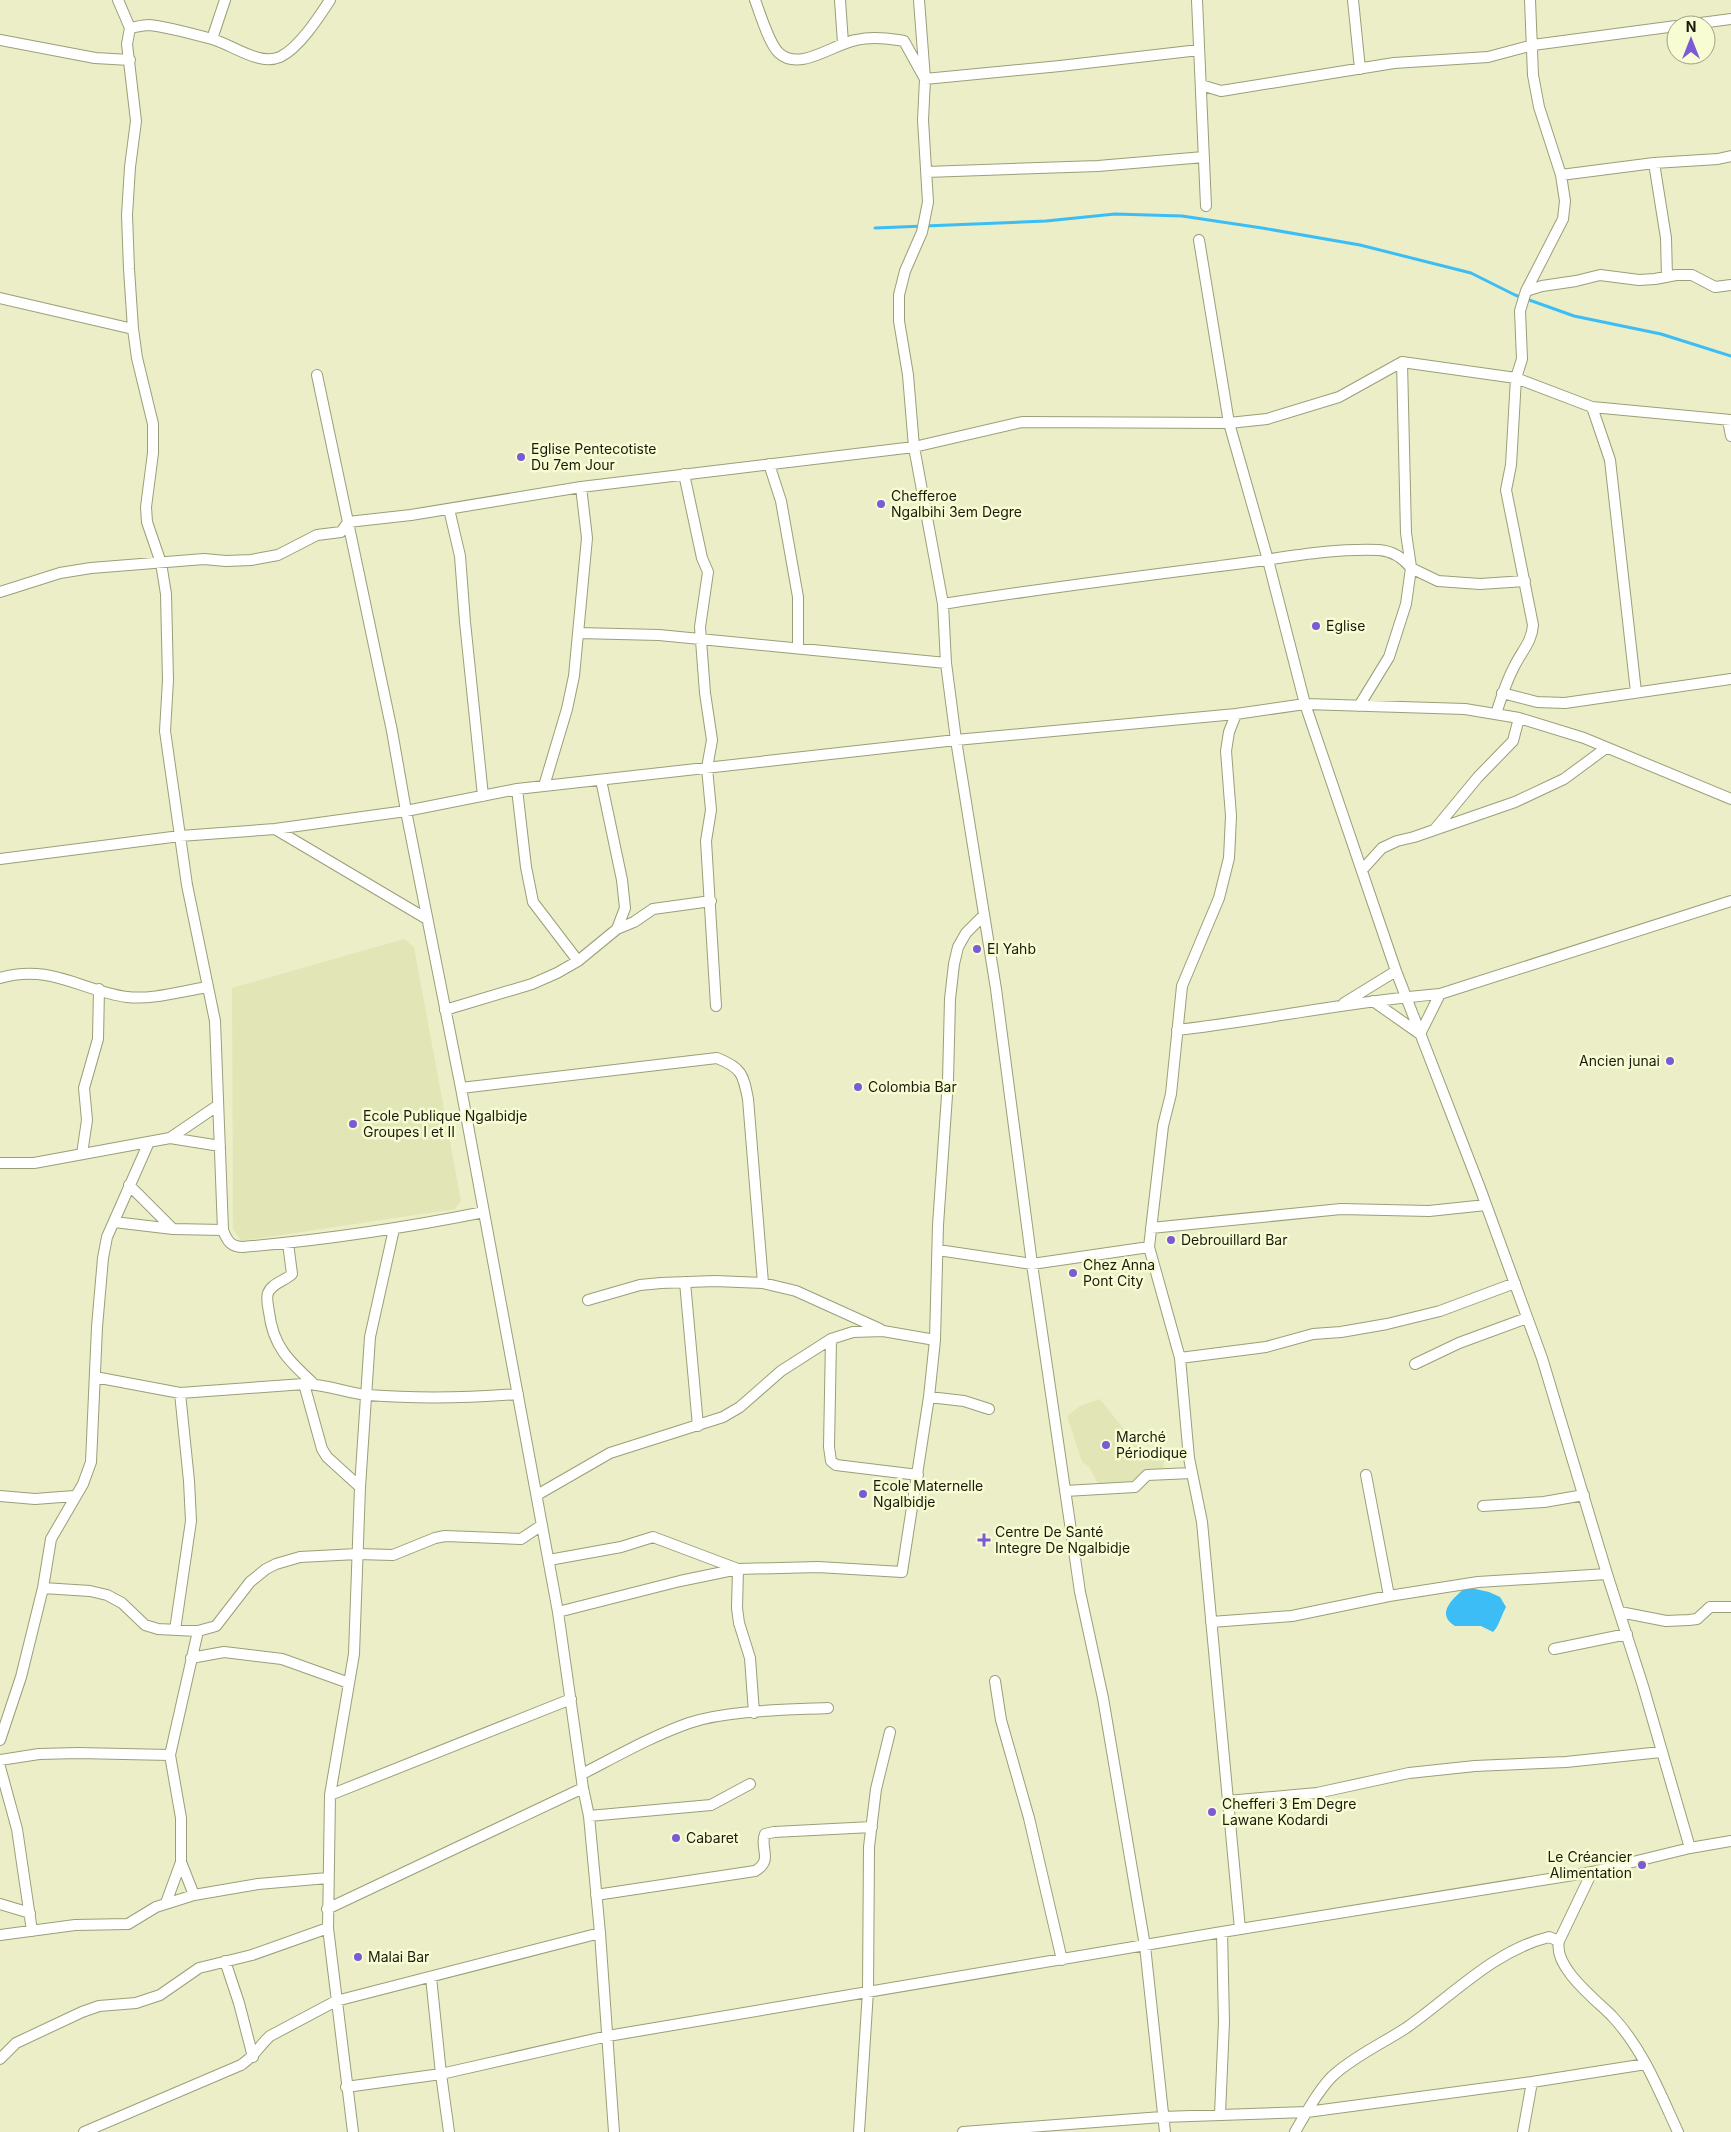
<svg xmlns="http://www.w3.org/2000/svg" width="1731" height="2132" viewBox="0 0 1731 2132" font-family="Inter,sans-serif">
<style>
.built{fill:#e2e6b6}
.water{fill:#3dbdf5}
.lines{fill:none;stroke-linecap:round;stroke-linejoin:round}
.stream{stroke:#3dbdf5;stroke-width:3}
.minor-casing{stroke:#9b9f79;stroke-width:12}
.minor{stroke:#fff;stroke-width:10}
.poi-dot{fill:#7a5ad5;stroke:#f8fcd3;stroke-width:2}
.labels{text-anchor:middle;stroke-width:5;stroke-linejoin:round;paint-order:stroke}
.poi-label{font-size:14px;fill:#1a1b0d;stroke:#f8fcd3;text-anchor:start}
</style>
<rect width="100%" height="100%" fill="#ebeec6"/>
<path class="built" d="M404 939 414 947 461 1201 455 1209 241 1241 233 1229 232 988Z
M1100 1399 1141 1451 1161 1454 1164 1459 1163 1470 1146 1471 1134 1481 1098 1484 1090 1468 1082 1462 1067 1416 1080 1406Z"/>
<path class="water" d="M1466 1587 1489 1592 1500 1597 1506 1607C1502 1614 1498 1628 1493 1632L1481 1626H1455C1434 1613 1455 1597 1466 1587Z"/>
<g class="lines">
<path class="stream" d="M875 228 1046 221 1115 214 1182 216 1262 228 1360 245 1471 273 1515 295 1574 316 1661 334 1731 356"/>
<g class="minor-casing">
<path id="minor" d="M118 0 130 28 127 44 136 121 130 167 127 215 129 269 133 329 137 358 153 424V453L146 507 147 522 161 563 166 594 168 680 165 731 187 885 215 1021 223 1230C227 1241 231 1247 243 1247 324 1240 404 1228 484 1212
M755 0C760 13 769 44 779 53 800 72 833 44 856 40 869 37 885 38 898 40L904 41 925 79 1060 66 1199 50
M840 0 843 43
M919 0 925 79 923 120 928 202 922 232 905 271 899 295V321L908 375 914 447 943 604 946 663 956 740 996 989 1032 1264 1080 1592 1103 1698 1145 1946 1165 2132
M1197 0 1206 206
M1353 0 1360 69
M1686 25 1731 19
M130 28C136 27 143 25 149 25 163 26 197 35 212 39 233 45 259 66 280 57 299 48 319 17 330 0
M212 39 225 0
M0 40 95 58 130 60
M1201 85 1221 91 1394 63 1488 57 1533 45 1676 26
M1654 163 1666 238 1667 277
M926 172 1098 166 1204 157
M1561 175 1654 163 1718 159 1731 156
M1199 240 1229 423 1268 560 1305 704 1396 971 1480 1188 1542 1358 1607 1574 1643 1686 1690 1848
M1526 291 1542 286 1576 281 1600 275 1639 280 1655 279 1676 275H1692L1715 287 1731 285
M0 298 133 329
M1402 362 1406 533 1411 567
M317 375 392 731 406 811 461 1088 558 1612 583 1788 589 1816 600 1933 614 2132
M1592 407 1610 460 1636 692
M1728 420 1731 436
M769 464 781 501 798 597V648
M684 474 702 558 708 572 700 627 705 693 712 740 707 768 711 810 706 841 716 1006
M449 509 460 556 465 622 483 796
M348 522 411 515 581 487 914 447 1022 422 1229 423 1267 419 1339 397 1402 362 1516 378 1592 407 1731 420
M0 592 60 573 91 568 204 559 226 561 251 560 278 555 317 535 341 532 348 522
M943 604C1037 589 1133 577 1228 565 1278 559 1328 548 1379 550 1392 551 1403 558 1411 568
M578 633 659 635 946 663
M1502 693 1537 702 1565 703 1731 679
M1359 706 1389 657 1406 604 1411 568 1438 581 1480 584 1525 581
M1496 714C1501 698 1506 682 1514 667 1521 652 1532 642 1533 625L1506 490 1511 465 1516 378 1522 359 1520 311 1526 291 1563 219 1565 201 1561 175 1539 107 1533 75 1530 0
M601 780 622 880 625 908 617 929
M544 786 567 709 574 676 587 538 581 487
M517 789 526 867 533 902 578 961
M275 829 427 919
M1435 829 1478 777 1513 741 1519 718
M0 859 180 836 275 829 406 811 517 789 956 740 1236 714 1305 704 1465 709 1519 718 1584 738 1731 799
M1362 870 1382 848 1397 841 1414 837 1515 802 1564 779 1606 748
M0 978C50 963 82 991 127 997 153 1000 182 991 208 987
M1373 1001 1420 1034 1440 994 1731 901
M1344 1003 1396 971
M445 1010 532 984 557 973 578 961 617 929 634 922 653 909 711 901
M1177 1030C1265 1020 1351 1001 1440 994
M461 1088 717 1058C742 1068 743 1074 748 1099L763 1283
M170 1138 217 1106
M82 1154 87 1120 84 1088 98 1039 99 989
M0 1163H34L170 1138 220 1146
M129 1185 173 1229
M114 1222 173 1229 223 1230
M1151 1228 1341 1209 1429 1211 1486 1205
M288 1243 292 1274C285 1281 272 1283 268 1293 266 1298 268 1306 269 1312 273 1347 290 1362 314 1384
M1149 1247 1163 1126 1171 1094 1182 986 1219 898 1229 858 1231 816 1226 751 1229 732 1236 714
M938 1250 1032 1264 1149 1247 1180 1358 1189 1458 1202 1522 1240 1929
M685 1282 698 1426
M588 1300 640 1285 661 1283 715 1281 763 1283 796 1291 880 1329
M831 1339 829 1447 831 1461 836 1465 918 1475
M1180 1358 1266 1347 1313 1334 1341 1332 1387 1324 1440 1311 1515 1283
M1415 1364 1459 1343 1527 1318
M95 1377 180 1393 304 1384C326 1384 347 1393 368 1395 419 1399 467 1398 518 1394
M304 1384 322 1449 327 1457 360 1487
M929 1397 964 1401 989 1409
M1366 1475 1389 1596
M1065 1491 1135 1487 1147 1475 1192 1473
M537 1495 610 1453 723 1417 740 1407 781 1371 831 1339 853 1332 883 1331 935 1340
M0 1496 35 1499 74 1496
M1483 1506 1544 1502 1584 1495
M549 1560 621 1547 653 1537 738 1569 737 1608 739 1623 750 1658 754 1713
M43 1588 90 1591 107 1595 122 1603 145 1625 158 1629 198 1631 216 1626 250 1582 266 1569 276 1564 300 1557 357 1554 393 1555 435 1538 445 1536 521 1539 542 1525
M558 1612 680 1581 738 1569 818 1567 902 1572 929 1397 935 1340 938 1225 948 1081 950 999 954 964 958 947 966 933 984 915
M1620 1612 1666 1621 1689 1620 1697 1619 1710 1607H1731
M1211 1622 1292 1616 1389 1596 1478 1582 1607 1574
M175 1630 191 1521 189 1481 180 1393
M1554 1649 1627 1634
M191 1658 224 1652 282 1659 349 1683
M995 1681 1001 1720 1029 1818 1062 1960
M0 1740 21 1677 43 1588 51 1539 83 1484 91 1462 97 1327 103 1258 107 1237 149 1142
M0 1760 39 1754 78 1753 170 1755
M0 1767 17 1829 32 1931
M582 1774C617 1756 652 1736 689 1723 728 1710 786 1710 828 1708
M330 1795 571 1699
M1227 1801 1317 1793 1409 1773 1475 1766 1566 1762 1661 1752
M589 1816 711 1805 750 1784
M1592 1872 1559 1941C1553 1967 1595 1999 1612 2016 1643 2049 1659 2091 1678 2132
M194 1895 181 1862V1818L170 1755 198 1631
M596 1895 755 1871C774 1860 759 1848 765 1834L774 1832 872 1827
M166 1903 181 1862
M0 1904 30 1913
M327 1909 583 1788
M0 1935 75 1925 128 1924 156 1907 194 1895 258 1884 328 1878
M225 1961 239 2003 253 2057
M431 1977 441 2074 449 2132
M0 2059 16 2043 82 2012 99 2006 136 2003 160 1995 199 1968 252 1955 328 1928
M346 2087 441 2074 608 2036 1222 1932 1592 1872 1690 1848 1731 1841
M1220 2114 1224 2022 1222 1932
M84 2132 241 2065C256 2055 258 2047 270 2036L336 2001 600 1933
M353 2132 328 1928 330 1795 354 1654 360 1487 370 1337 394 1229
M859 2132 868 1991 869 1847 876 1789 890 1732
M963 2132 1162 2117 1307 2112 1532 2082 1646 2064
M1295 2132C1305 2115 1321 2085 1336 2073 1357 2055 1383 2043 1406 2028 1452 1996 1493 1951 1549 1937L1559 1941
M1523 2132 1532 2082"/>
</g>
<use href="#minor" class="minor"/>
</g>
<g class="poi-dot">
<circle cx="521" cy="457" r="5"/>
<circle cx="881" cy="504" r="5"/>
<circle cx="1316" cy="626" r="5"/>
<circle cx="977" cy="949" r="5"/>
<circle cx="1670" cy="1061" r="5"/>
<circle cx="858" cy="1087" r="5"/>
<circle cx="353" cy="1124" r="5"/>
<circle cx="1171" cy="1240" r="5"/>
<circle cx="1073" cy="1273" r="5"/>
<circle cx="1106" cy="1445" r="5"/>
<circle cx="863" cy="1494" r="5"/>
<path d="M981.5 1532.5h5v5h5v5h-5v5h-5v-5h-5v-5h5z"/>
<circle cx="1212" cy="1812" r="5"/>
<circle cx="676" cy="1838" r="5"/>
<circle cx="1642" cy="1865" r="5"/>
<circle cx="358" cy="1957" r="5"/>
</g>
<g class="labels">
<g class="poi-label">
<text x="531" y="454">Eglise Pentecotiste<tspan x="531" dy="16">Du 7em Jour</tspan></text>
<text x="891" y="501">Chefferoe<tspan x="891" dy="16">Ngalbihi 3em Degre</tspan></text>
<text x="1326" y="631">Eglise</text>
<text x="987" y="954">El Yahb</text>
<text x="1660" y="1066" text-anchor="end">Ancien junai</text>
<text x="868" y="1092">Colombia Bar</text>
<text x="363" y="1121">Ecole Publique Ngalbidje<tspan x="363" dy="16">Groupes I et II</tspan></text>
<text x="1181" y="1245">Debrouillard Bar</text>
<text x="1083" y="1270">Chez Anna<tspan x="1083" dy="16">Pont City</tspan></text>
<text x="1116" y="1442">Marché<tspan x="1116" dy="16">Périodique</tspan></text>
<text x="873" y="1491">Ecole Maternelle<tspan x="873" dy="16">Ngalbidje</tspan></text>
<text x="995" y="1537">Centre De Santé<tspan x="995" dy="16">Integre De Ngalbidje</tspan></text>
<text x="1222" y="1809">Chefferi 3 Em Degre<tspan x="1222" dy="16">Lawane Kodardi</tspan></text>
<text x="686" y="1843">Cabaret</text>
<text x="1632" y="1862" text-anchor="end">Le Créancier<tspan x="1632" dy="16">Alimentation</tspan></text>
<text x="368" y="1962">Malai Bar</text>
</g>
</g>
<g transform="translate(1691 40)"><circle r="24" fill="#f8fcd3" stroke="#9fa284"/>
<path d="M0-4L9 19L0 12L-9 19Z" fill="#7a5ad5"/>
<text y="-8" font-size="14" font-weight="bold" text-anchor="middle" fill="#1a1b0d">N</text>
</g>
</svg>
